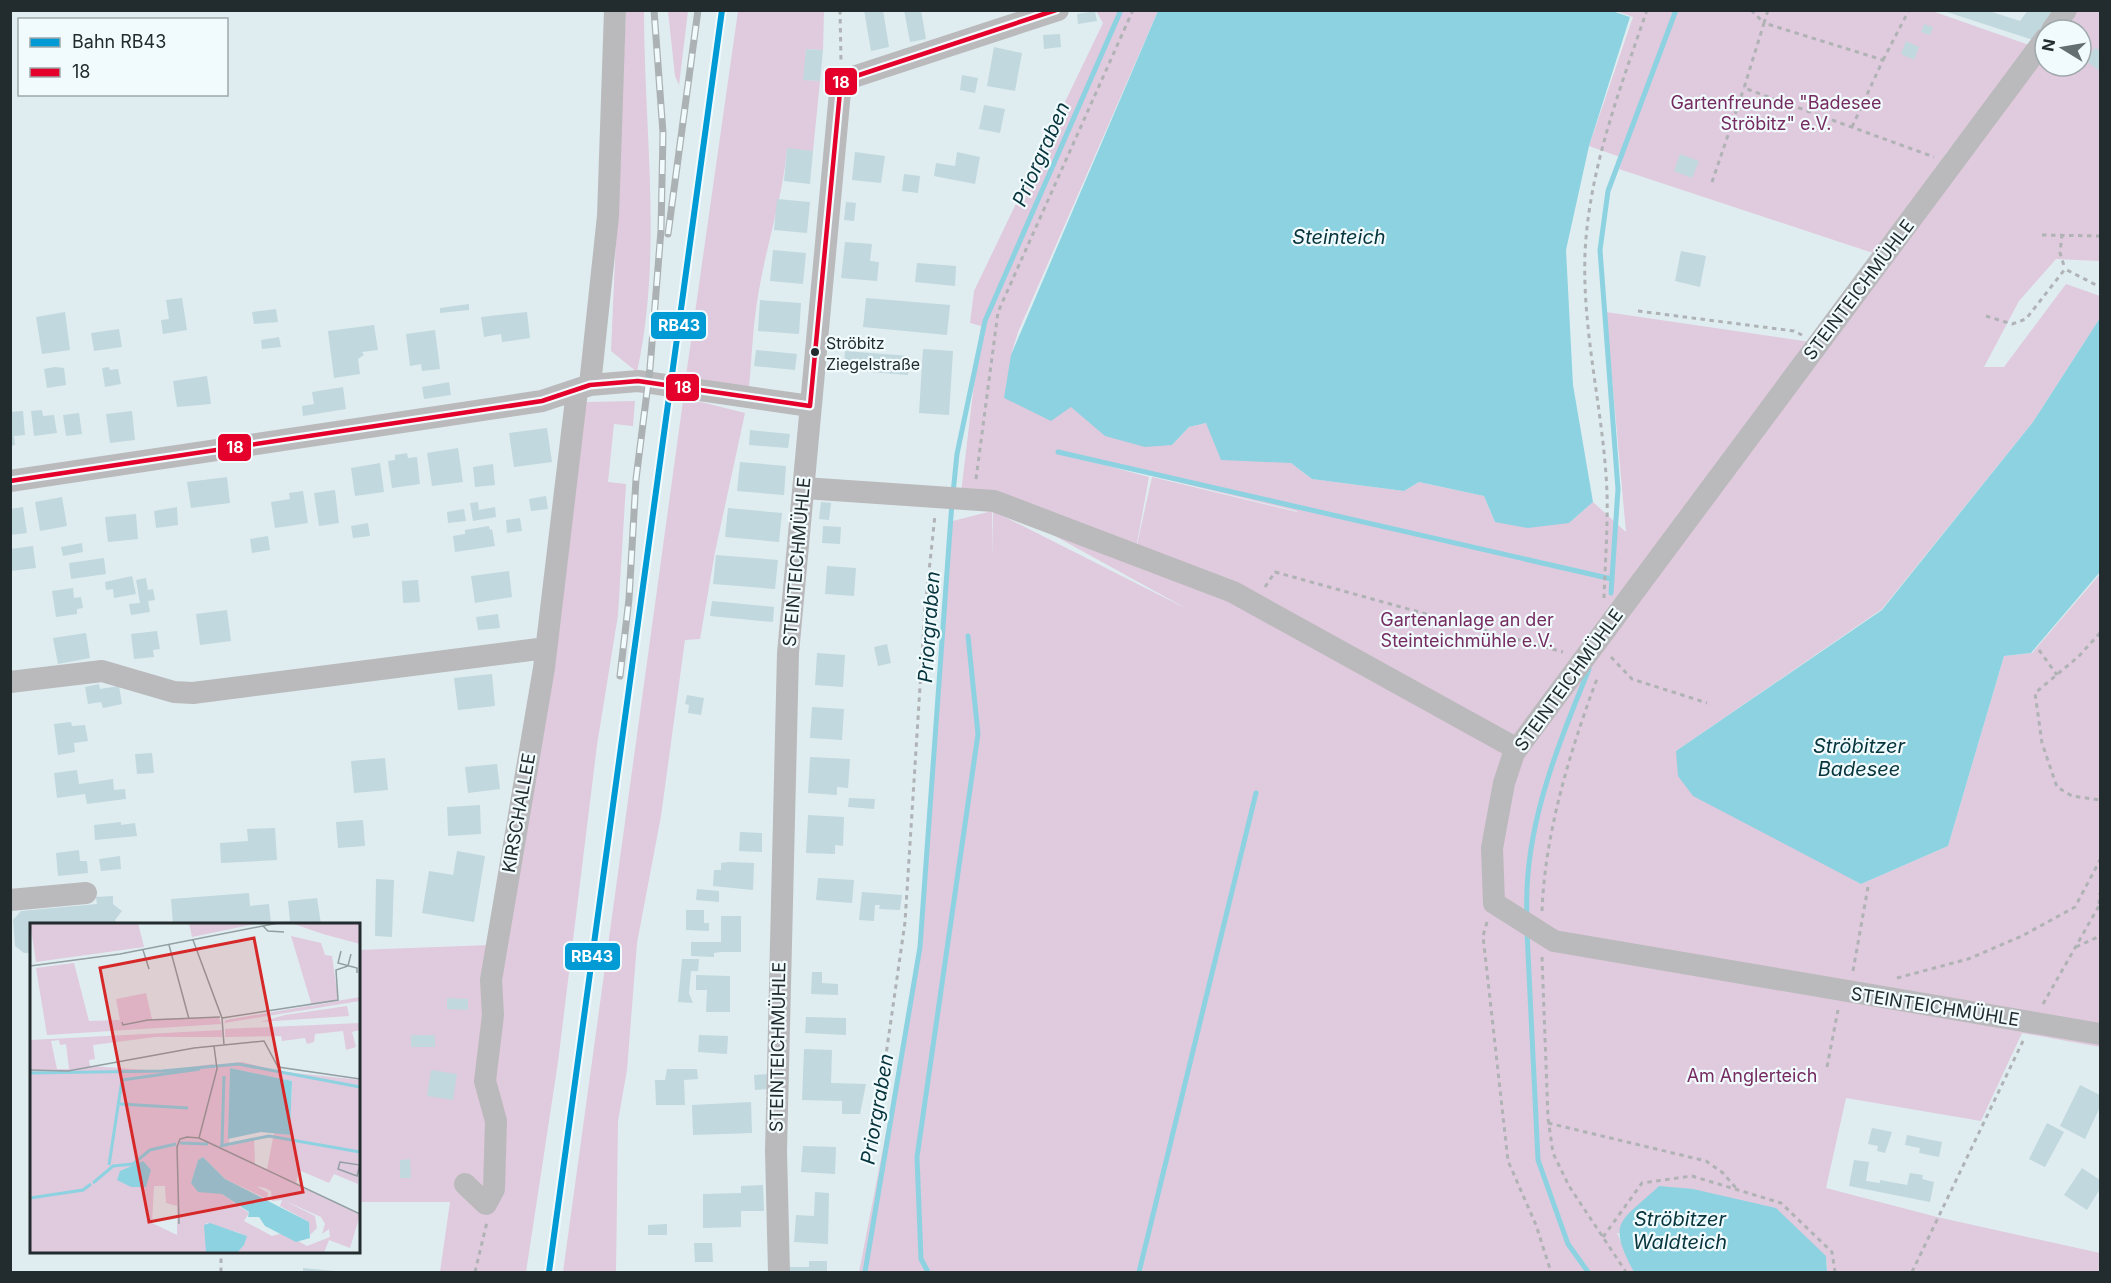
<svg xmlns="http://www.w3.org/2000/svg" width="2111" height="1283" viewBox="0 0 2111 1283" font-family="Inter,sans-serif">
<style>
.green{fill:#e0cadd;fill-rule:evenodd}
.water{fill:#8dd2e1}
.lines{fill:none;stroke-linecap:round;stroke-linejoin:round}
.stream{stroke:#8dd2e1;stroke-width:5}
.building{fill:#c1d8de}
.path{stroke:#b0b3b5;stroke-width:3;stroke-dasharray:4.5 4.5;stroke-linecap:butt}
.minor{stroke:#bababc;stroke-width:22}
.rail-casing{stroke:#acb2b4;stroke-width:7}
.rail{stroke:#f1fbfd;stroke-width:4.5;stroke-dasharray:14;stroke-linecap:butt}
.bus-1-casing{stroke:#f1fbfd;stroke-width:9}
.bus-1{stroke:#e4002b;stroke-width:4.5}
.rail-1-casing{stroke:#f1fbfd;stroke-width:10}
.rail-1{stroke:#009bd5;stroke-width:6}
.bus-dot{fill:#222b2d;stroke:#f1fbfd;stroke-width:2}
.labels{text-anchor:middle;stroke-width:4.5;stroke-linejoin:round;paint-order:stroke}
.bus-label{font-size:16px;fill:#222b2d;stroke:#f1fbfd;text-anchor:start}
.park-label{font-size:18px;fill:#752b60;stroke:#f1fbfd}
.street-label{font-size:18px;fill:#222b2d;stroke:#f1fbfd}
.water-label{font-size:20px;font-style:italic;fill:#06343d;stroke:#f1fbfd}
.inset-river{fill:none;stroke:#8dd2e1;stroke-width:3}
.inset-road{fill:none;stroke:#939fa2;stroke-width:1.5}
.view{fill:#d62828;fill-opacity:0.15;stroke:#d62828;stroke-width:3}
.inset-edge{fill:none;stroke:#222b2d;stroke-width:3}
.line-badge{stroke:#f1fbfd;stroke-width:2}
.badge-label{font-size:16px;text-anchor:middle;font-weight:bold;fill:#fff}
</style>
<rect width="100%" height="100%" fill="#dfedf0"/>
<path class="green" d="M626 11H644C644 131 663 253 637 372L611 351Z
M668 11H688L679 85 675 76Z
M738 11H824L823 50 806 49 804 80 820 81 813 151 787 149C783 196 767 243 759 290 753 322 752 355 749 388L686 376Z
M1096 11H1158L1018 332 1011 355 1072 404 1172 445 1189 427 1206 423 1291 463 1312 479 1404 491 1419 482 1484 496 1495 522 1569 523 1593 502 1626 532 1606 312 1811 342 1876 254 1619 169 1623 158 1589 146 1633 17 1616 11H1932L2035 47 1947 152 1877 254 2045 48V66H2081V30H2058L2073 11H2100V261L2056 259 2019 301 1984 367H2004L2066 284 2100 296V318L2033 422 1882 609 1676 751 1836 870 1861 884 1948 846 2004 656 2032 653 2100 574V1047L2022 1033 1981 1121 1846 1098 1826 1188 1937 1217 2100 1253V1272H1827L1826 1256 1617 1233 1634 1272H859L922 947 949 522 992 511 993 558V511L1189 610 995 503 961 493 981 326 970 323 974 291 1103 23ZM1082 459 1297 511V512L1152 477 1135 554 1149 477Z
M635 401 633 426 614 424 608 482 626 484 618 615 597 745 558 1062 526 1272H440L450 1202H359L358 950 490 945 586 402Z
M683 401 701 402 745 413 715 552 700 639 685 640 661 816 637 943 627 1070 618 1121 616 1272H563Z"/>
<path class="water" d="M1612 11 1630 17 1589 146 1566 250 1573 385 1593 502 1569 523 1528 528 1495 522 1484 496 1419 482 1404 491 1312 479 1291 463 1221 460 1206 423 1189 427 1172 445 1145 447 1105 436 1071 407 1051 421 1004 398 1011 355 1158 11Z
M2100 318V572L2031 653 2004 656 1948 846 1861 884 1693 796 1678 776 1676 751 1882 610 2033 422Z
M1659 1186 1693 1189 1776 1208 1826 1256 1827 1272H1634C1606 1220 1621 1222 1659 1186Z"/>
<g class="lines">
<path class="stream" d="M1058 452 1612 579
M953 493 957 454 985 321 1121 10
M1611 593 1618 489 1600 250 1608 191 1676 10
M1527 916C1523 829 1557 748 1589 669
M1527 932 1538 1160 1568 1244 1588 1272
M865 1272 920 947 952 502
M928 1272 921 1259 917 1157 978 734 968 636
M1139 1272 1256 793"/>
</g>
<path class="building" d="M864 10H883L889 47 871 51Z
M904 10H921L926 39 910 42Z
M1986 10 2020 21 2028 10H2055L2033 40 1944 11Z
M1095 11 1097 21 1078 24 1077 14Z
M1924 24 1933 27 1930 35 1921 32Z
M1060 34 1061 47 1044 49 1043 35Z
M1906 41 1919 47 1914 60 1901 54Z
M994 47 1022 53 1015 91 987 86Z
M2095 47 2100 51V71L2086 61Z
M806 49 823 50 820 81 803 80Z
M962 75 978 78 975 93 960 90Z
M984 105 1005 109 1000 133 979 129Z
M787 148 813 151 810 184 784 181Z
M855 152 885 156 881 183 852 180Z
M957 152 980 157 975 184 934 176 936 163 955 166Z
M1680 154 1699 161 1692 178 1674 171Z
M904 174 920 176 918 193 902 191Z
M777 199 810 202 807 233 774 230Z
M846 202 856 203 854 221 844 220Z
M845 242 872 244 870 261 879 262 877 281 841 278Z
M773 250 806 253 803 284 770 281Z
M1681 251 1706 256 1700 287 1675 281Z
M917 263 956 266 955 286 915 282Z
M182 298 187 330 163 334 161 320 169 319 166 300Z
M866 298 950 305 947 335 863 327Z
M760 300 801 303 799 334 758 331Z
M469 304V310L440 313V308Z
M276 309 278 322 254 324 252 312Z
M65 312 70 350 42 354 36 317Z
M527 312 530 338 502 342 501 334 484 337 481 317Z
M374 325 378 350 362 352 364 355 358 359 360 374 334 378 328 331Z
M119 329 122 347 94 351 91 333Z
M435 330 440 369 422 371 421 364 410 366 406 334Z
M279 337 281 347 262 349 261 340Z
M923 349 953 351 949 415 919 413Z
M756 350 797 354 795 370 754 366Z
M845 351 910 356 908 375 844 370Z
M55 367 64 368 66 385 47 388 44 369Z
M109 367 110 370 118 369 121 384 105 387 102 368Z
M207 376 211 404 177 407 173 381Z
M449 382 451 395 424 399 422 387Z
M343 387 346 409 303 416 302 406 314 404 312 392Z
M42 410 43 416 54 415 57 433 34 436 31 411Z
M23 411 25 435 14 436 15 445 10 446V412Z
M132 411 135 440 110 443 106 414Z
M79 413 82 434 66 436 63 415Z
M547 428 552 462 514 467 509 433Z
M750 430 790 434 788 448 749 445Z
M458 448 463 482 432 486 427 453Z
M407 453 408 458 417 457 420 484 392 488 388 461 395 460V455Z
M740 462 786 466 784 495 737 491Z
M380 463 384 492 355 496 351 468Z
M493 464 495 485 475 487 473 467Z
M227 477 230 503 191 508 187 482Z
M335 490 339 523 319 526 314 493Z
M303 491 308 523 275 528 271 502 290 499 289 493Z
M546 496 548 509 531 511 529 499Z
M62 497 67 526 40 531 35 502Z
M478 502 479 510 495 507 496 517 473 521 470 503Z
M821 502 831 503 829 520 819 519Z
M23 507 27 533 10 535V509Z
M177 507 178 525 156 528 154 511Z
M728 508 782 513 779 542 725 537Z
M464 509 466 521 448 523 447 512Z
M136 514 138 539 108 542 105 517Z
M520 518 522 531 507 533 506 520Z
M368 523 370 536 353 538 351 526Z
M489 526 490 530 492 529 495 546 455 552 453 536 465 534V530Z
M823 526 841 527 840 544 822 543Z
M268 536 270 550 252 553 250 539Z
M82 543 83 552 63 556 61 547Z
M33 546 36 568 10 571V549Z
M716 555 778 560 775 589 713 584Z
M104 558 106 574 71 579 69 563Z
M827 566 856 568 854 596 825 594Z
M509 571 512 597 475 603 471 576Z
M132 576 136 594 114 598 113 589 106 590 105 582Z
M146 578 148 590 153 589 155 600 148 601 150 612 131 615 129 604 140 603 136 580Z
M418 580 420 602 403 603 402 581Z
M73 588 74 598 81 597 83 608 77 609V614L56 617 52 591Z
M712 601 774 607 773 622 710 616Z
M227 610 231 641 200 645 196 614Z
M498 614 500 628 478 630 476 617Z
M157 631 160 649 153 650 154 657 134 659 131 634Z
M86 633 90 658 58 664 53 638Z
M887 644 891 663 878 666 874 647Z
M817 653 845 655 843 687 815 685Z
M492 674 495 706 458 710 454 678Z
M99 684 100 689 119 686 122 704 103 708 101 702 88 704 85 687Z
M687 695 704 698 701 715 688 713 689 705 685 704Z
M812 707 844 709 842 740 810 738Z
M71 722 72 726 85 725 88 741 74 743 75 752 58 755 54 724Z
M152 753 154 773 137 774 135 754Z
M810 757 850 759 848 788 837 787V795L808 793Z
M385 758 388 790 354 793 351 761Z
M497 764 500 789 468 793 465 767Z
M77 770 79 784 113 779 114 790 125 789 126 799 87 804 85 794 57 798 54 773Z
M849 798 875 799 874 809 848 807Z
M480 805 481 834 448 836 447 807Z
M808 815 844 817 843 846 835 845V854L806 853Z
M363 820 365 846 338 848 336 822Z
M121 822V825L135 823 137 836 95 840 94 825Z
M275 828 277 860 221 863 220 843 248 841 247 829Z
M740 832 762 833V852L739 851Z
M79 850 80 861H87L88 873 58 876 56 853Z
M457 851 485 856 474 922 422 913 429 871 453 875Z
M120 856 121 869 101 871 99 859Z
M729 862 754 863 753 890 713 886 714 870H721V863Z
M818 878 854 880 852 903 816 900Z
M376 879 394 880 392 937 375 936Z
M697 889 719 891V902L696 900Z
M862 892 902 895 900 910 879 909 880 905H875L874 921 859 920Z
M249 893 250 906 269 904 271 924H173L171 899Z
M113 896V904L122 911 115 920 116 924H32V953H24L15 946 13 920 21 911 97 904 96 897Z
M317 898 321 924H274V922L290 921 288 901Z
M686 910H704V923H709V931L686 930Z
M721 916H741V952H721L714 953V957L691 956V942H721Z
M682 959H699L698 971H691L689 993 693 1003 678 1002Z
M812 972H822V983L838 984V995L811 994Z
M696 975 730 976V1012H706L707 990H696Z
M447 998 468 999V1010L447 1009Z
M806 1017 846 1018V1035L805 1033Z
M411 1035H435V1047H411Z
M699 1035 728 1036 727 1054 698 1052Z
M804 1049 832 1050 831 1083 866 1084 860 1114H842V1101L802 1100Z
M667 1069H697L698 1079 684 1080 685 1105H656L655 1080H665Z
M431 1070 457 1074 453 1100 427 1096Z
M768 1074V1089L755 1090 754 1075Z
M2080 1085 2100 1095V1107L2085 1139 2060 1126Z
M751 1102 752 1133 693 1135 692 1105Z
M2047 1123 2064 1132 2045 1167 2029 1159Z
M1872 1128 1892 1132 1885 1153 1877 1151 1878 1146 1868 1144Z
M1907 1135 1942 1142 1939 1157 1919 1153 1920 1148 1905 1145Z
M803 1146 836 1147 835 1174 801 1172Z
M410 1159 411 1178H400V1160Z
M1854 1160 1869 1162 1866 1181 1880 1183V1180L1907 1185 1910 1173 1923 1175 1922 1179 1934 1182 1930 1202 1849 1186Z
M2082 1168 2100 1180V1189L2087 1210 2064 1195Z
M763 1185 764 1211H741V1227L703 1228V1194L741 1193V1186Z
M815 1192 829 1193 828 1244 794 1242 796 1215 814 1216Z
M667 1224V1235H648V1225Z
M694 1243H712L713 1262H695Z
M809 1261H827V1272H789V1267H809Z
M303 1268 335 1271V1272H303Z"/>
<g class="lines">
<path class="path" d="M840 10 841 61
M1751 10 1764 23 1768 10
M1883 60 1909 10
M1852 127 1883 60 1764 23 1744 88 1934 157
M1712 182 1744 88
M2062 234 2060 253 2065 269
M2042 235 2100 236
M1638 311 1794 331 1802 335
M1986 316 2012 324 2026 319 2065 269 2100 287
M976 479 998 312 1133 10
M1265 587 1275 572 1563 652
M1604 598C1605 564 1608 528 1607 493 1604 413 1582 334 1585 253 1589 169 1620 89 1647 10
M2100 633 2078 657 2035 693 2042 743 2057 787 2072 796 2100 800
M2039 650 2057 675
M1611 657 1632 679 1707 703
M2099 904 2100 893
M1542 911C1545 832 1570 751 1598 676
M1487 922 1483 936 1508 1161 1536 1225 1551 1272
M2076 947 2100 936
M1542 957 1548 1118 1553 1153 1569 1186 1626 1272
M1853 971 1868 887
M1897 978 1968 959 2022 936 2075 907 2100 860
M2043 1004 2100 904
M1827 1067 1838 1010
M884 1069 905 922 925 609 935 515
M1548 1123 1706 1161 1723 1173 1736 1188
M1603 1237 1642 1183 1692 1176 1781 1203 1832 1252 1835 1272
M221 1272V1252
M475 1272 487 1222
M1912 1272 2023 1041"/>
<path class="minor" d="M2052 30 2066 10
M2045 39 1514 753 1504 783 1492 848 1494 903 1554 941 2100 1034
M590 385 608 216 615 10
M10 481 542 401 590 385 638 381 810 406
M804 488 994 501 1233 592 1517 749
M10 682 102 671 174 692 193 693 546 648
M10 900 86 893
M465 1184 486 1204 494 1189 496 1121 485 1081 493 1015 491 980 544 668 577 391
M779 1272 776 1151 788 653 841 81 1058 10"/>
<g class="rail-casing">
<path id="rail" d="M668 234 698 10
M620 676 629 599 636 479 650 368 661 230 663 133 654 10"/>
</g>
<use href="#rail" class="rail"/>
<g class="bus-1-casing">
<path id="bus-1" d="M10 481 542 401 590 385 638 381 810 406 841 81 1056 10"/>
</g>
<use href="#bus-1" class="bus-1"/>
<g class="rail-1-casing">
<path id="rail-1" d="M549 1272 722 10"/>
</g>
<use href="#rail-1" class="rail-1"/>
</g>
<circle class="bus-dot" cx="815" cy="352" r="5"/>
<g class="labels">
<g class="bus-label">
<text x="826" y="349">Ströbitz<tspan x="826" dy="21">Ziegelstraße</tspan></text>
</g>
<g class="park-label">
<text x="1776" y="109">Gartenfreunde "Badesee<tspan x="1776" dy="21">Ströbitz" e.V.</tspan></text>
<text x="1467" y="626">Gartenanlage an der<tspan x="1467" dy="21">Steinteichmühle e.V.</tspan></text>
<text x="1752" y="1082">Am Anglerteich</text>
</g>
<g class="street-label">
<text transform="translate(1859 290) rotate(-53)" y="6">STEINTEICHMÜHLE</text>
<text transform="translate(797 562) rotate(-85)" y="6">STEINTEICHMÜHLE</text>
<text transform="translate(1569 680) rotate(-54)" y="6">STEINTEICHMÜHLE</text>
<text transform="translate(519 813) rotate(-80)" y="6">KIRSCHALLEE</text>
<text transform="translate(1935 1007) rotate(9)" y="6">STEINTEICHMÜHLE</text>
<text transform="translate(778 1047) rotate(-89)" y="6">STEINTEICHMÜHLE</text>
</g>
<g class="water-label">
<text transform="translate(1041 154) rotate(-66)" y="7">Priorgraben</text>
<text x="1339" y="244">Steinteich</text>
<text transform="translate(929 627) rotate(-86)" y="7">Priorgraben</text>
<text x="1859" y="753">Ströbitzer<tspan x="1859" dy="23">Badesee</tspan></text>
<text transform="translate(877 1109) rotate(-80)" y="7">Priorgraben</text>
<text x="1680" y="1226">Ströbitzer<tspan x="1680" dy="23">Waldteich</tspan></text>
</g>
</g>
<g transform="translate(30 923)">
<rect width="330" height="330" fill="#dfedf0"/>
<path d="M0 0H108L114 24 6 39ZM159 0H229L162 14ZM261 0H330V21L293 11ZM261 13 291 20 295 32 302 33 308 75 302 79 282 83ZM44 40 59 98 90 97 86 76 116 70 122 96 189 95 191 101 17 112 6 45ZM330 74V78L194 100 196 97ZM317 83 319 93 230 99 255 92ZM330 100V107L322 109 326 124 316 127 313 108 285 111 284 119 277 121 275 115 252 118 251 113 195 114V106ZM192 107V114H125L63 122 65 136 59 137 60 143 132 148 183 141 186 146 187 142 212 139 247 148 330 157 328 261 304 251 299 260 269 247 266 261 330 292 320 325 299 317 294 330H207L214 322 210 310 176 300V330H0V117ZM29 117 30 122 36 121 39 146H27L21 118ZM200 145 262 158 260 212 244 210 237 246 225 241 224 216 199 223ZM173 234 195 256 237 276 238 270 226 263 235 265 241 268 242 278 252 277 250 283 279 299 280 312 287 305 285 293 253 277 291 294 295 301 292 311 299 306 300 314 277 323 253 310 242 313 214 298 219 290 192 271 161 260 168 237ZM124 263H135L136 280 147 283V312L122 300Z" fill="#e0cadd" fill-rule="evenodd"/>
<path d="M200 145 262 158 260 212 231 209 198 216ZM173 234 195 256 279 299 280 315 266 319 235 303 229 294H218L219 289 192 271 168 269 161 260 168 237ZM113 238 121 247 116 264H101L87 257 90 248ZM180 300 217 313 214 322 207 330H176L174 302Z" fill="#8dd2e1"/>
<path class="inset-river" d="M0 150 132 148 208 141 330 164M90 181 158 185M150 220 178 221M192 221 194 153M190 223 239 213 330 229M79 242 92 157 170 146M63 260 83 243 103 241 120 227 146 221M0 275 53 267 61 261"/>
<path class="inset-road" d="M233 3 238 8 254 9M163 17 192 95 194 122M139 22 159 96M113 27 119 46M311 28 308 40 327 45V50M0 43 90 31 248 0M192 95 308 77 306 47 318 43 321 31M92 99 93 102 118 97 190 94M0 147 38 148 164 125 234 118 248 144 330 156M169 215 187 146 184 123M310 239 330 242 327 253 308 246ZM149 301 147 224 150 216 157 214 169 215 330 291"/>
<path class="view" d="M224 15 273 269 119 299 70 45Z"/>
<rect width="330" height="330" class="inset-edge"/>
</g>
<g class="line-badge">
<rect x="824" y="67" width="34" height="29" rx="6" fill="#e4002b"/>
<rect x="650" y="311" width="57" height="29" rx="6" fill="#009bd5"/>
<rect x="665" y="373" width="35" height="29" rx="6" fill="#e4002b"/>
<rect x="217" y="433" width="35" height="29" rx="6" fill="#e4002b"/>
<rect x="564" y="942" width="57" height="29" rx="6" fill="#009bd5"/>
</g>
<g class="badge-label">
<text x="841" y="88">18</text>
<text x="679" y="331">RB43</text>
<text x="683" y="393">18</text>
<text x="235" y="453">18</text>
<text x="592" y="962">RB43</text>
</g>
<rect width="2111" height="1283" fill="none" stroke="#222b2d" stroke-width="24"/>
<rect x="18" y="18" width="210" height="78" fill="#f1fbfd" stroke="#9ea8aa" stroke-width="1.5"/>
<rect x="30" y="38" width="30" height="9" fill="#009bd5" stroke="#9ea8aa" stroke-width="1.5"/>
<text x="72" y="48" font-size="18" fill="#222b2d">Bahn RB43</text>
<rect x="30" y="68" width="30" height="9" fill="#e4002b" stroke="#9ea8aa" stroke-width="1.5"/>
<text x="72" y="78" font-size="18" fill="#222b2d">18</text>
<g transform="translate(2063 48) rotate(281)"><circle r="28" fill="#f1fbfd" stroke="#9ea8aa" stroke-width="1.5"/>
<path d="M0-4.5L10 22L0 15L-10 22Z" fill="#646f71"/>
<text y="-9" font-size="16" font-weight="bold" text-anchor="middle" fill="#222b2d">N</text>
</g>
</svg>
